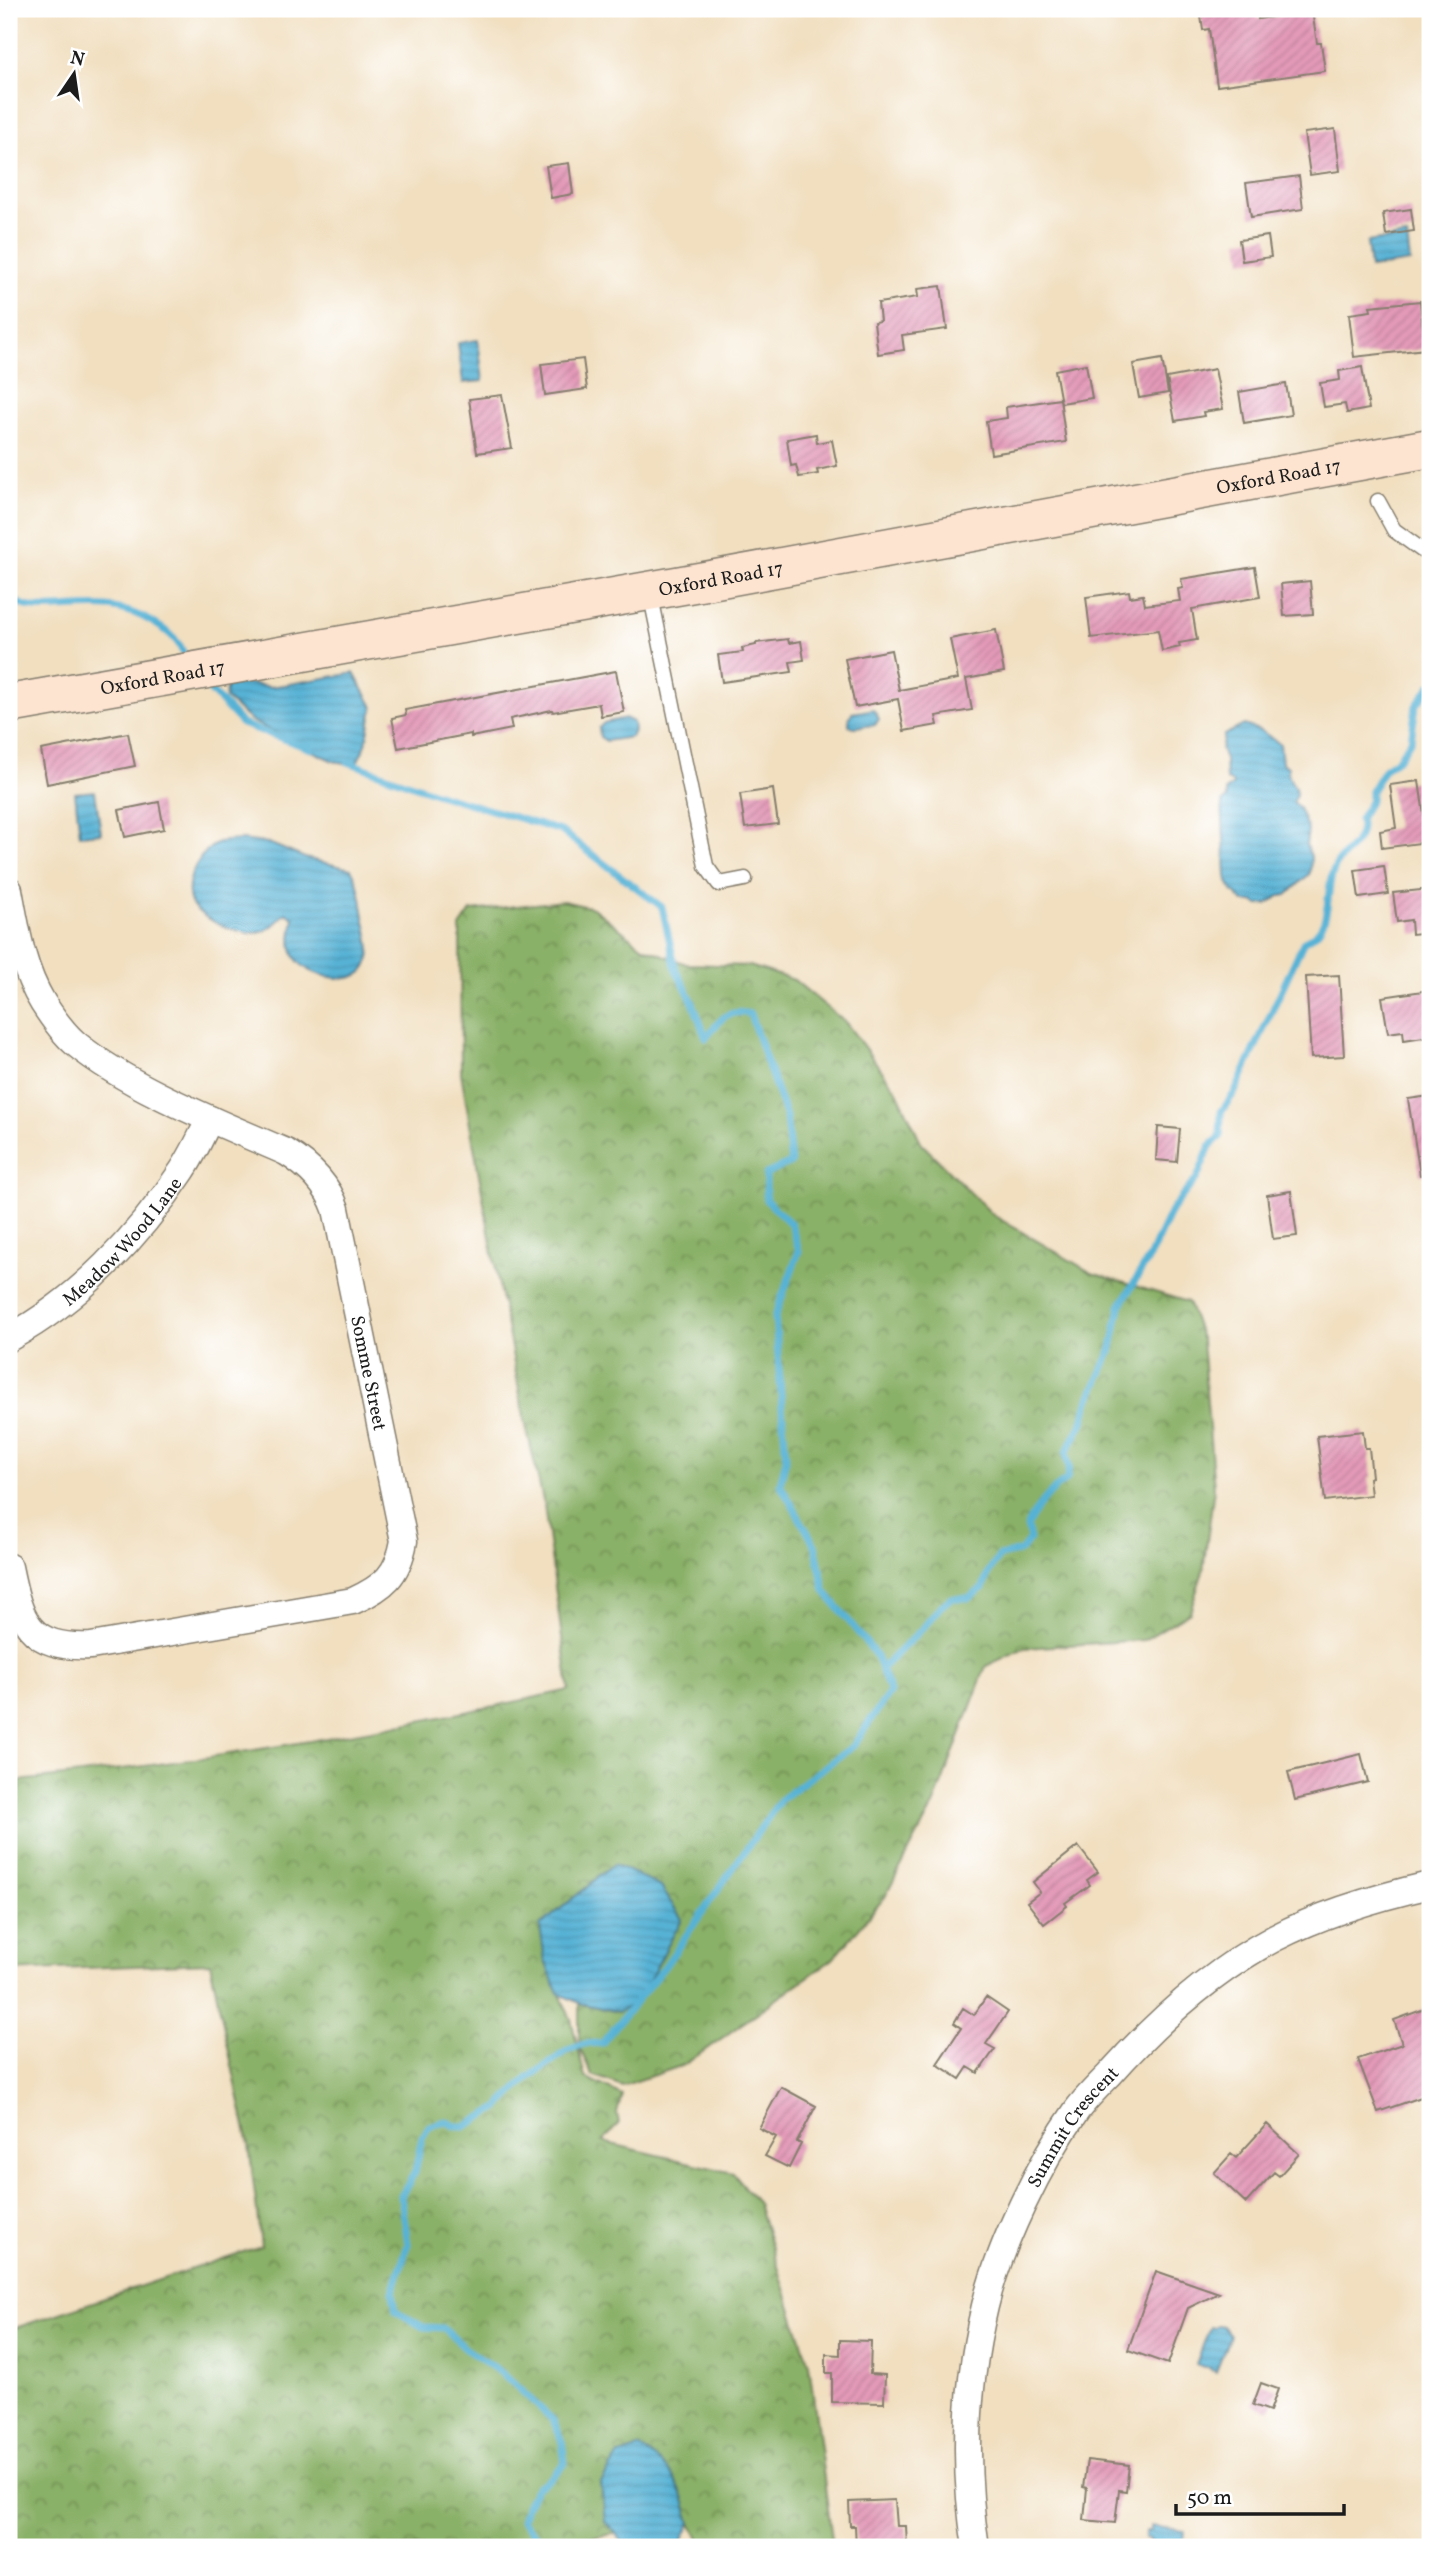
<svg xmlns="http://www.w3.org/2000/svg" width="1439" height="2556" viewBox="0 0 1439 2556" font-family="Vollkorn,serif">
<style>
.forest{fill:url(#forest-crowns);stroke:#536642;stroke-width:2}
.water{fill:url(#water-rules);stroke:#3a6778;stroke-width:2}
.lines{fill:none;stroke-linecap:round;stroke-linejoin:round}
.stream{stroke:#57b2d5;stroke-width:7}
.building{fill:url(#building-hatch)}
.lane-casing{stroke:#867e6e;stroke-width:17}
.street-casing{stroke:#867e6e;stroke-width:29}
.secondary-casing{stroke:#867e6e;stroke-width:41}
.lane{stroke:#fff;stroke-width:14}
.street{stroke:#fff;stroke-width:26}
.secondary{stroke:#fde4d1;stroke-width:38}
.labels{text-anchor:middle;stroke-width:5;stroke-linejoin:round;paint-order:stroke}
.street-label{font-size:19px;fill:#1c1c1c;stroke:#fff}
</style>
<defs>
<pattern id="forest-crowns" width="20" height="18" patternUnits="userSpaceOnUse" patternTransform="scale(1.75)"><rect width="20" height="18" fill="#8ab167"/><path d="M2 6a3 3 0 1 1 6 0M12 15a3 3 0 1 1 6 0" fill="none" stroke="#708f54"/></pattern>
<pattern id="water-rules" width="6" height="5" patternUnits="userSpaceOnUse" patternTransform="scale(1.75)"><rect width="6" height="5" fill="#57b2d5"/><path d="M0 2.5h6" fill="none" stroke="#4b98b6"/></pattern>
<pattern id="building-hatch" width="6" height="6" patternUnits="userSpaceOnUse" patternTransform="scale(1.75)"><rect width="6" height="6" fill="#e39ab8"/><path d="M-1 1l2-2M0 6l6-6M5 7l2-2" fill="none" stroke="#c2849e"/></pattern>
</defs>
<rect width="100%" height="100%" fill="#fff"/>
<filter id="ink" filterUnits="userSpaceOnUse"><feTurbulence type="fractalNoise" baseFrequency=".0143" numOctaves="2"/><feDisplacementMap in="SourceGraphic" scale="14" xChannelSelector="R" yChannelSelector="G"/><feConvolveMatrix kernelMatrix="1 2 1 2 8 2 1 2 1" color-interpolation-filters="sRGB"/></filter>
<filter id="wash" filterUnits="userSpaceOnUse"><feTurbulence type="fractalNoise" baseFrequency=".00686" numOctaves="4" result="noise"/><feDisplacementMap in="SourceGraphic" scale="28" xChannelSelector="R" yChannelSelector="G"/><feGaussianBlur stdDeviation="1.57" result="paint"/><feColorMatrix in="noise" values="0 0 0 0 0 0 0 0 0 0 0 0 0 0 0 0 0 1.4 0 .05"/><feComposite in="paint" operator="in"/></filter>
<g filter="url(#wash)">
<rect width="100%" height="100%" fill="#f1dfc0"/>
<path class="forest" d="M563 901 593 908 643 947 686 964 750 966 794 980 846 1023 897 1091 922 1144 993 1215 1092 1273 1188 1302 1202 1341 1214 1488 1203 1571 1190 1612 1144 1640 1024 1648 986 1666 934 1804 885 1897 833 1959 684 2065 622 2086 592 2075 579 2047V2003L618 2012 545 1961 571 2019 585 2077 622 2095 617 2113 619 2123 603 2142 733 2173 758 2204 809 2364 833 2547H704L691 2523 521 2547H9V2330L261 2246 249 2145 210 1963 9 1971V1782C197 1763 385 1731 569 1690L544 1505 525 1421 493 1254 461 1073 460 927 471 911Z"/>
<path class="water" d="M1407 236 1410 262 1370 268 1367 242Z
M478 340 483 381 463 383 458 343Z
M354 673 373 707 366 744 356 765 333 761 251 721 225 698 227 680 271 687Z
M873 709 879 719 875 725 854 727 849 725V718L852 713Z
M625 718 633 722 634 731 631 737 606 741 600 737 599 728 604 723Z
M1244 725 1261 731 1280 744 1282 763 1288 767C1285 784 1303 784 1293 802L1299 808 1308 830 1306 845 1311 856 1310 873 1287 895 1280 896 1267 904 1258 905 1255 902H1244L1239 898 1237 894 1233 892 1226 877 1222 803 1227 798 1226 791 1233 785 1232 782 1226 780 1225 760 1221 749 1224 735Z
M95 791 101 833 80 835 75 793Z
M243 840 271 844 305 858 351 869C360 883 361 900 364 916 367 931 375 955 365 969 352 988 302 975 294 955 289 943 292 930 294 918L286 913C279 920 270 930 260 932 242 937 195 918 190 900 184 878 201 849 221 842 228 840 237 841 243 840Z
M614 1864 661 1887 682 1919 639 2000 619 2012 579 2003 558 1993 545 1961 540 1926Z
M1218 2325 1223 2326 1230 2335 1216 2372 1196 2364 1210 2327 1214 2328Z
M640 2448C674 2469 681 2485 691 2523L679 2547H626L605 2521 601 2483 619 2455Z
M1151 2526 1185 2531 1183 2547 1150 2545V2539L1145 2538 1146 2531H1151Z"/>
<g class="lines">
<path class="stream" d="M9 600C17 602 26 607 35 608 81 610 109 597 152 622 166 630 177 638 183 652
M208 688 242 724 311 749
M348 762 441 795 561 831 662 907 676 970 692 1000 706 1038C720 1020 726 1008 750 1014L786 1117 791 1163 766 1174V1200L791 1224 799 1251 775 1316 786 1459 780 1484 815 1545 825 1591 875 1654 890 1692 853 1746 781 1799 665 1966 602 2043 584 2044 568 2050 528 2078 498 2108 466 2126H455L445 2121 429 2126 422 2138 415 2172 401 2196 408 2244 393 2292 396 2311 423 2327 443 2328 466 2349 503 2374 553 2420 562 2440 565 2463 550 2479 536 2487 526 2506 522 2521 547 2547
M881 1669 923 1628 940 1607 951 1598H969L983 1588 989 1571 1000 1556 1021 1551 1030 1539 1027 1527C1036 1506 1049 1492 1067 1479L1069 1467 1066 1453 1083 1422 1087 1405 1112 1348 1120 1306 1149 1258 1172 1209 1197 1178 1210 1146 1220 1137 1221 1112 1235 1092 1304 941C1337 928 1322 890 1336 865 1345 849 1366 841 1360 819L1371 800V791L1385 768 1399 758 1411 740 1416 706 1430 686"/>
</g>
<g id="blocks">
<path class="building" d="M1200 9H1257L1258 19 1312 11 1317 43H1321L1325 71 1217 86 1209 29 1203 30Z
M1335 129 1340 171 1310 175 1304 133Z
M569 163 573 194 551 198 546 166Z
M1299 176 1303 209 1251 217 1246 183Z
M1411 209 1414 231 1386 235 1383 213Z
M1268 236 1271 257 1242 261 1239 240Z
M941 286 947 329 902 335 904 350 878 354 874 322 880 321 878 303 918 297 917 289Z
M1420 301 1425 349 1354 357 1349 314 1371 311 1370 306Z
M583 359 587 389 545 395 541 364Z
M1162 359 1168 393 1139 398 1133 364Z
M1086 364 1092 398 1061 403 1055 370Z
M1362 367 1369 409 1347 413 1345 404 1324 407 1320 383 1340 380 1339 371Z
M1215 369 1223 409 1203 412 1204 416 1175 421 1167 378Z
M1286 384 1291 415 1244 423 1239 392Z
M502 395 512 448 477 453 469 399Z
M1060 399 1066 442 991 454 986 421 1007 418 1006 407Z
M816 434 817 443 832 440 837 466 817 470 818 474 799 477 796 465 791 466 787 439Z
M1255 567 1260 597 1192 609 1197 640 1179 643 1180 647 1162 651 1158 630 1091 638 1086 597 1129 591 1130 597 1143 595 1145 605 1180 601 1178 589 1183 588 1181 579Z
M1310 581 1313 614 1284 616 1281 584Z
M996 630 1004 672 966 679 972 710 936 716 938 725 904 731 898 699 855 707 845 659 891 650 899 690 958 679 950 639Z
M788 639 789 643 801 641 804 660 790 662 792 672 722 682 718 655 743 652 742 648 756 645V643Z
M616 671 624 712 601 716 599 704 553 712 552 710 510 719 512 729 471 737V734L398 748 392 718 406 715 405 710Z
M128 733 135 766 47 784 41 750Z
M1419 781 1428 842 1382 848 1380 831 1396 828 1390 785Z
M773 789 778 824 745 828 740 794Z
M159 802 164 829 125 837 119 810Z
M1384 866 1388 894 1359 898 1355 870Z
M1430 889V932L1412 934 1411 920 1397 922 1393 893Z
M1339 975 1344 1056 1311 1058 1306 977Z
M1430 990V1036L1404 1040 1403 1031 1388 1033 1382 997Z
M1430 1096V1174L1420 1175 1408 1099Z
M1158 1127 1180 1129 1177 1162 1156 1160Z
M1291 1191 1297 1236 1273 1239 1267 1195Z
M1363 1431 1365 1448H1369L1372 1477 1369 1478 1371 1495 1325 1501 1317 1436Z
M1361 1754 1368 1782 1295 1800 1288 1772Z
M1078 1846 1098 1872 1087 1880 1090 1885 1065 1903 1067 1906 1044 1924 1027 1902 1040 1892 1033 1882Z
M986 1997 1008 2012 986 2044 995 2049 978 2073 968 2067 960 2079 937 2064 961 2028 954 2023 963 2008 974 2015Z
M1430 2007V2094L1378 2112 1358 2059 1402 2044 1394 2020Z
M781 2087 816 2106 797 2142 801 2144 789 2168 765 2156 776 2137 759 2128Z
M1267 2124 1299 2154 1279 2176 1274 2172 1246 2203 1214 2173 1231 2154 1236 2158Z
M1156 2271 1219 2293 1188 2308 1168 2364 1128 2350Z
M840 2340 871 2341 870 2374 885 2375 884 2403 832 2402V2373H826V2354L840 2355Z
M1261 2383 1278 2389 1270 2411 1253 2405Z
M1087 2460 1129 2465 1126 2491 1119 2490 1115 2523 1084 2520 1087 2488 1083 2487Z
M895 2500 897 2526H906L907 2547H856L855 2526H850L849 2502Z"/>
</g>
</g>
<g filter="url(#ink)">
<use href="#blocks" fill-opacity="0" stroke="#867e6e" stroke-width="2"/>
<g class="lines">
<g class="lane-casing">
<path id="lane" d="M1378 501 1394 530 1430 556
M650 592 706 866 719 884 745 879"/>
</g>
<g class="street-casing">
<g id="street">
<path id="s1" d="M9 890C16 928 22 969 43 1003 52 1017 63 1033 76 1044 131 1089 220 1123 286 1152 309 1166 327 1183 336 1209L404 1541C398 1575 384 1587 353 1601L91 1646C28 1649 20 1621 9 1567"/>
<path id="s2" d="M9 1338C79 1300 138 1237 182 1171 193 1155 201 1136 210 1119"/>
<path id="s3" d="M976 2547C963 2467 966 2385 985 2306 1000 2244 1040 2162 1077 2110 1086 2098 1098 2086 1109 2075 1157 2021 1211 1972 1275 1938 1323 1913 1378 1897 1430 1885"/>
</g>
</g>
<g class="secondary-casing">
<g id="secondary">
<path id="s4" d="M9 704 705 581 1430 448"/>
</g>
</g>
<use href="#lane" class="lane"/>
<use href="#street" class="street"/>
<use href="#secondary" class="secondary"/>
</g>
</g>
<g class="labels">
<g class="street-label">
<text dy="7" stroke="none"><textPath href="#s4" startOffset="1290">Oxford Road 17</textPath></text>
<text dy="7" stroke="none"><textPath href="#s4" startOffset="723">Oxford Road 17</textPath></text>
<text dy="7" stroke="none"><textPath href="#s4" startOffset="156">Oxford Road 17</textPath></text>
<text dy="7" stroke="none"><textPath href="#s2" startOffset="150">Meadow Wood Lane</textPath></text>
<text dy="7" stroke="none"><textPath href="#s1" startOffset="653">Somme Street</textPath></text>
<text dy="7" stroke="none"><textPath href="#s3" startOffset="444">Summit Crescent</textPath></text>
</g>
</g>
<rect width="1439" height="2556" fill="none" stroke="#fff" stroke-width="35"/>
<g transform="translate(74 74) rotate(13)" stroke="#ffffff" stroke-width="5" paint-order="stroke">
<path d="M0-5L12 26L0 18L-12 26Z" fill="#1c1c1c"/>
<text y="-10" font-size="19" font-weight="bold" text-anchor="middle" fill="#1c1c1c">N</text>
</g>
<path d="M1176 2504v10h168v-10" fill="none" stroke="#1c1c1c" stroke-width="3.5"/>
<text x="1187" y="2504" font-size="21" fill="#1c1c1c" stroke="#ffffff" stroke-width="5" paint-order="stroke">50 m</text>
</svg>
